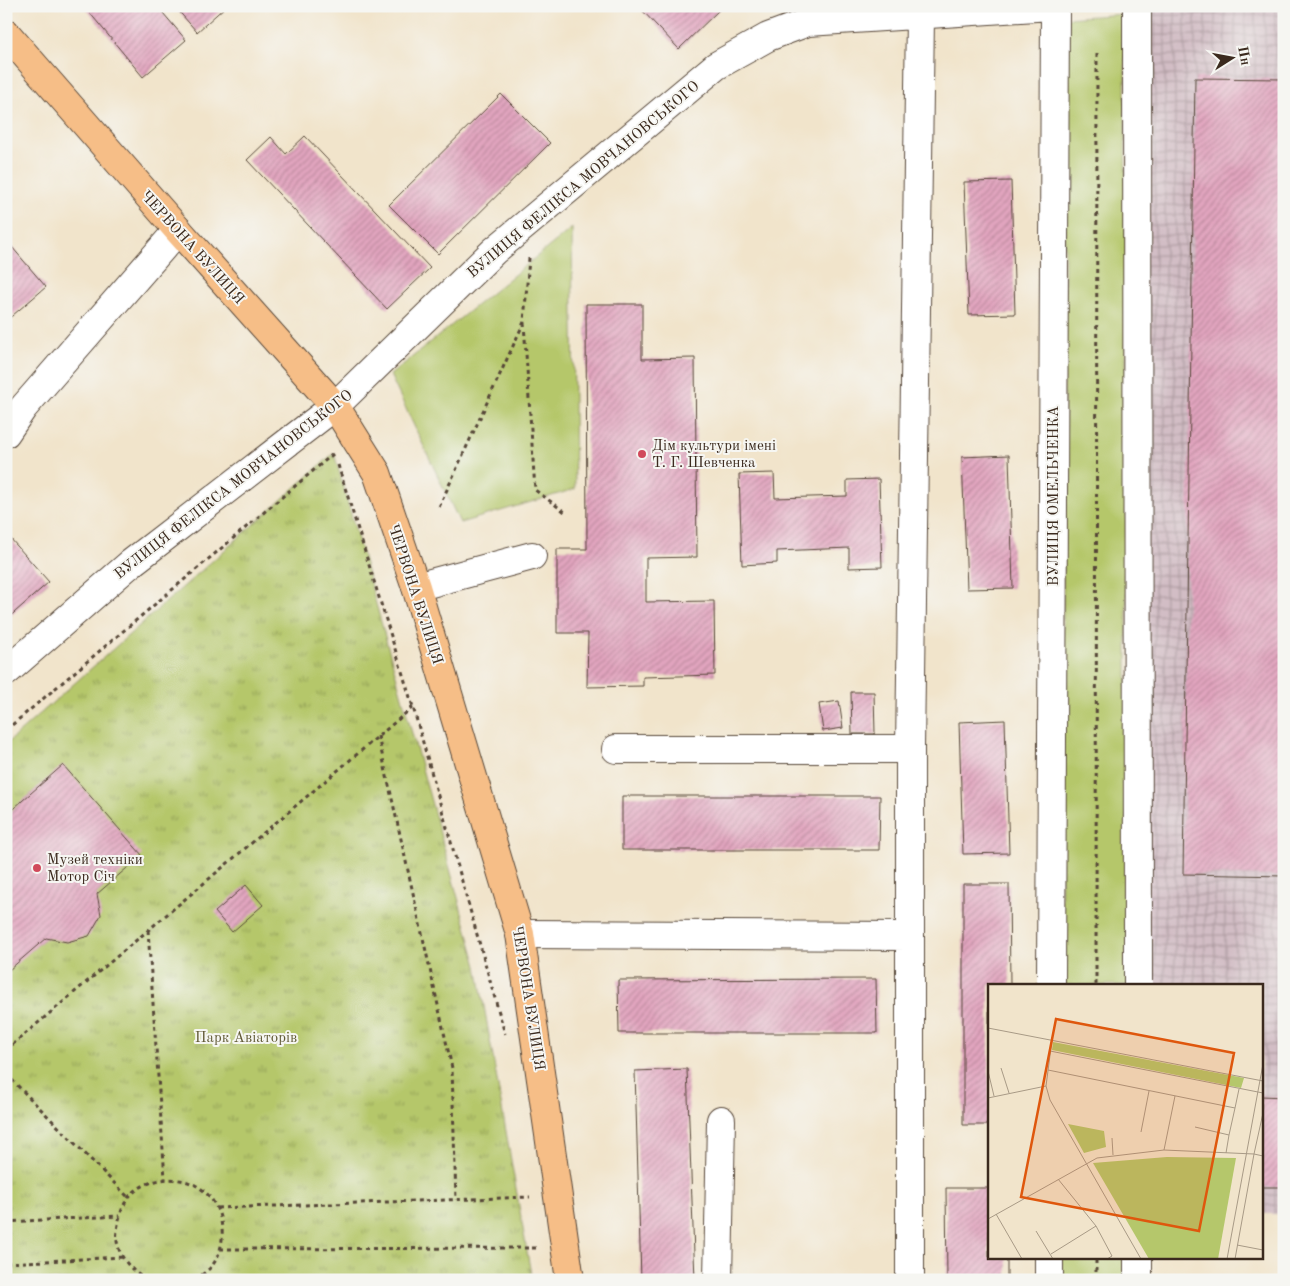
<svg xmlns="http://www.w3.org/2000/svg" width="1290" height="1286" viewBox="0 0 1290 1286" font-family="'Old Standard TT',serif">
<style>
.industrial{fill:url(#industrial-grid)}
.green{fill:#b5c76b;stroke:#787844}
.park{fill:url(#park-tufts);stroke:#787844}
.building{fill:url(#building-hatch)}
.lines{fill:none;stroke-linecap:round;stroke-linejoin:round}
.minor-casing{stroke:#564638;stroke-width:30}
.major-casing{stroke:#564638;stroke-width:30}
.path{stroke:#564638;stroke-width:3;stroke-dasharray:4 4;stroke-linecap:butt}
.minor{stroke:#fff;stroke-width:28}
.major{stroke:#f6be87;stroke-width:28}
.poi-dot{fill:#d1495b;stroke:#f6f6f2;stroke-width:2}
.labels{text-anchor:middle;stroke-width:4;stroke-linejoin:round;paint-order:stroke}
.street-label{font-size:15px;fill:#3b2a1e;stroke:#f6f6f2}
.poi-label{font-size:15px;fill:#3b2a1e;stroke:#f6f6f2;text-anchor:start}
.park-label{font-size:15px;fill:#605935;stroke:#f6f6f2}
.inset-road{fill:none;stroke:#a89a86;stroke-width:1}
.view{fill:#df570d;fill-opacity:0.15;stroke:#df570d;stroke-width:2.5}
.inset-edge{fill:none;stroke:#3b2a1e;stroke-width:2.5}
</style>
<defs>
<pattern id="industrial-grid" width="8" height="8" patternUnits="userSpaceOnUse" patternTransform="scale(1.25)"><rect width="8" height="8" fill="#d2bdc5"/><path d="M0 4h8M4 0v8" fill="none" stroke="#ac9a9f"/></pattern>
<pattern id="park-tufts" width="24" height="20" patternUnits="userSpaceOnUse" patternTransform="scale(1.25)"><rect width="24" height="20" fill="#b5c76b"/><path d="M3 7l-1-3M5 7V3M7 7l1-3M15 17l-1-3M17 17v-4M19 17l1-3" fill="none" stroke="#94a257"/></pattern>
<pattern id="building-hatch" width="6" height="6" patternUnits="userSpaceOnUse" patternTransform="scale(1.25)"><rect width="6" height="6" fill="#e2a5bf"/><path d="M-1 1l2-2M0 6l6-6M5 7l2-2" fill="none" stroke="#b8879b"/></pattern>
</defs>
<rect width="100%" height="100%" fill="#f6f6f2"/>
<filter id="ink" filterUnits="userSpaceOnUse"><feTurbulence type="fractalNoise" baseFrequency=".02" numOctaves="2"/><feDisplacementMap in="SourceGraphic" scale="10" xChannelSelector="R" yChannelSelector="G"/><feConvolveMatrix kernelMatrix="1 2 1 2 8 2 1 2 1" color-interpolation-filters="sRGB"/></filter>
<filter id="wash" filterUnits="userSpaceOnUse"><feTurbulence type="fractalNoise" baseFrequency=".0096" numOctaves="4" result="noise"/><feDisplacementMap in="SourceGraphic" scale="20" xChannelSelector="R" yChannelSelector="G"/><feGaussianBlur stdDeviation="1.12" result="paint"/><feColorMatrix in="noise" values="0 0 0 0 0 0 0 0 0 0 0 0 0 0 0 0 0 1.4 0 .05"/><feComposite in="paint" operator="in"/></filter>
<g filter="url(#wash)">
<rect width="100%" height="100%" fill="#f1e4cb"/>
<path class="industrial" d="M1145 6H1284V1214H1261V985H1143Z"/>
<path class="green" d="M1125 14 1128 985H1061L1066 18Z
M572 228 575 489 460 523 390 375Z
M1060 1257H1128V1280H1060Z"/>
<path class="park" d="M334 453 477 966 532 1280H6V744Z"/>
<g id="blocks">
<path class="building" d="M84 6H157L186 40 143 77Z
M176 6H226L197 32 175 7Z
M638 6H723L679 49Z
M1195 78 1284 79V876L1183 874Z
M501 94 550 143 438 254 389 205Z
M305 136 430 268 387 309 247 160 271 137 286 154Z
M1011 181 1015 314 969 315 964 182Z
M6 240 46 287 6 321Z
M586 304H642V359L695 358 697 557 646 558V602L714 601 715 675 643 677V686L587 687 588 633H557V549H587Z
M1009 455 1013 588 967 589 962 457Z
M774 473 775 498 847 496V480L879 479 882 567 849 568V548L777 551V563L742 565 739 474Z
M10 538 49 582 6 620V542Z
M851 692H874L875 734H852Z
M839 701 843 728 823 731 819 704Z
M1005 720 1009 853 963 854 959 722Z
M63 765 142 855 97 894 101 915 89 936 67 942 46 938 9 970 6 967V815Z
M622 796H880L879 850H622Z
M963 884H1009L1010 985H989V1125H963Z
M246 885 263 905 232 932 215 912Z
M876 979 877 1033H619L618 980Z
M687 1069 695 1280H641L635 1071Z
M1261 1096 1284 1097V1187H1261Z
M946 1188H989V1257H1007V1280H947Z"/>
</g>
</g>
<g filter="url(#ink)">
<use href="#blocks" fill-opacity="0" stroke="#564638" stroke-width="1"/>
<g class="lines">
<g class="minor-casing">
<path id="minor" d="M1137 6 1138 985
M6 433 23 408 178 230
M416 587 532 556
M6 672 130 564 335 406 494 251 716 66 768 37 808 22 1051 6
M616 749H910
M520 934 909 936
M1051 985 1055 6
M1138 1257V1280
M718 1280 721 1120
M910 1280V749L920 16
M1049 1280V1257"/>
</g>
<g class="major-casing">
<path id="major" d="M6 33 178 230 335 406 377 473 416 587 520 934 570 1280"/>
</g>
<path class="path" d="M524 323 535 490 565 512
M338 465 413 707 505 1034
M439 507 524 322 529 258
M6 730 333 454
M378 736 452 1068 456 1200
M148 930 165 1179
M1096 985 1097 49
M6 1050 413 707
M6 1074 129 1198
M217 1208 530 1197
M6 1222 119 1216
M220 1249 537 1248
M6 1263 122 1257
M147 1280C129 1270 114 1252 117 1230 119 1219 121 1208 128 1198 146 1176 183 1173 204 1191 225 1209 229 1247 210 1268 206 1272 200 1276 195 1280
M1096 1280V1257"/>
<use href="#minor" class="minor"/>
<use href="#major" class="major"/>
</g>
</g>
<g class="poi-dot">
<circle cx="642" cy="454" r="5"/>
<circle cx="37" cy="868" r="5"/>
</g>
<g class="labels">
<g class="street-label">
<text transform="translate(583 179) rotate(-40)" y="5">ВУЛИЦЯ ФЕЛІКСА МОВЧАНОВСЬКОГО</text>
<text transform="translate(193 247) rotate(48)" y="5">ЧЕРВОНА ВУЛИЦЯ</text>
<text transform="translate(233 484) rotate(-38)" y="5">ВУЛИЦЯ ФЕЛІКСА МОВЧАНОВСЬКОГО</text>
<text transform="translate(1053 496) rotate(-90)" y="5">ВУЛИЦЯ ОМЕЛЬЧЕНКА</text>
<text transform="translate(416 594) rotate(72)" y="5">ЧЕРВОНА ВУЛИЦЯ</text>
<text transform="translate(529 998) rotate(81)" y="5">ЧЕРВОНА ВУЛИЦЯ</text>
</g>
<g class="poi-label">
<text x="652" y="450">Дім культури імені<tspan x="652" dy="17">Т. Г. Шевченка</tspan></text>
<text x="47" y="864">Музей техніки<tspan x="47" dy="17">Мотор Січ</tspan></text>
</g>
<g class="park-label">
<text x="246" y="1042">Парк Авіаторів</text>
</g>
</g>
<g transform="translate(988 984)">
<rect width="275" height="275" fill="#f1e4cb"/>
<path d="M65 58 256 94 253 104 64 66ZM80 140 116 147 118 163 96 169Z" fill="#b5c76b"/>
<path d="M179 173 248 174 230 275H161L105 179Z" fill="#b5c76b"/>
<path class="inset-road" d="M0 44 275 97M64 56 58 102 62 116 153 275M62 67 275 109M13 84 21 109M60 86 247 124 241 151 207 143M0 87 6 112M0 114 58 102M247 124 251 105M153 148 161 107M124 154 125 171M176 166 187 112M238 169 241 151M70 195 108 242 124 272 119 275M8 230 34 275M0 235 109 174 176 166 266 170 275 129M48 247 65 275M249 261 275 266M63 270 108 242M239 275 275 80M247 275 266 170 275 172"/>
<path class="view" d="M68 35 246 69 211 247 33 213Z"/>
<rect width="275" height="275" class="inset-edge"/>
</g>
<rect width="1290" height="1286" fill="none" stroke="#f6f6f2" stroke-width="25"/>
<g transform="translate(1232 58) rotate(79)" stroke="#f6f6f2" stroke-width="4" paint-order="stroke">
<path d="M0-4L9 19L0 12L-9 19Z" fill="#3b2a1e"/>
<text y="-8" font-size="14" font-weight="bold" text-anchor="middle" fill="#3b2a1e">Пн</text>
</g>
</svg>
